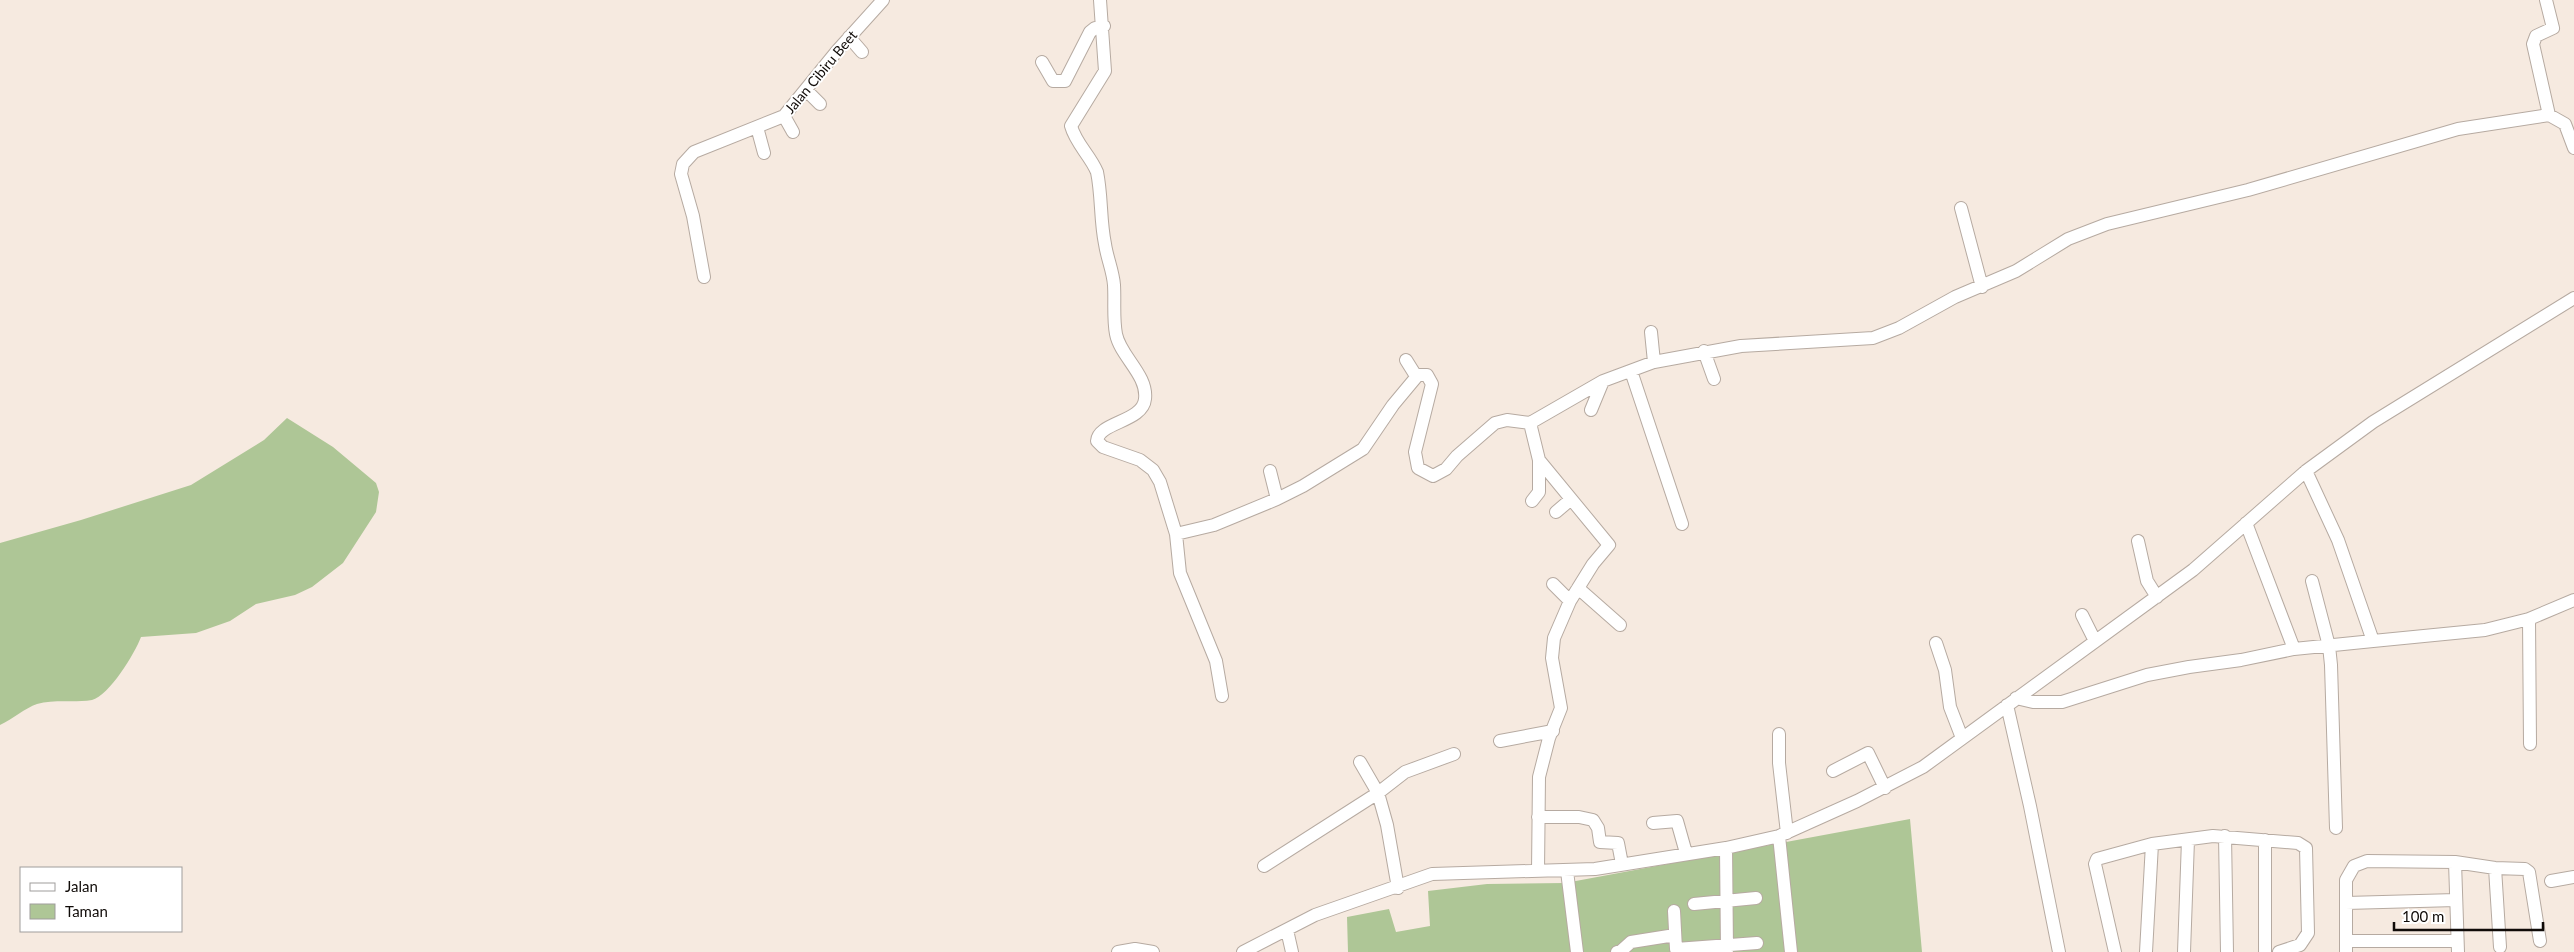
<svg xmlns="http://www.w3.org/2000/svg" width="2574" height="952" viewBox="0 0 2574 952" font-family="Lato,sans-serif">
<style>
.green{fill:#aec696}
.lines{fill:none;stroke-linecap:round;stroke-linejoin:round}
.street-casing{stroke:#b6aaa1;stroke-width:14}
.street{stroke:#fff;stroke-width:12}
.labels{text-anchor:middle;stroke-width:4;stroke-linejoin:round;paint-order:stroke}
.street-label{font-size:14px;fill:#100b08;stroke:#fff}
</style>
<rect width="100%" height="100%" fill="#f6eae0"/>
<path class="green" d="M287 418 333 447 376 483 379 492 376 512 343 563 312 587 295 595 256 604 230 621 196 633 141 637C135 653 109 696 92 700 74 703 54 699 37 704 25 708 13 719 0 725V543L81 520 191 485 264 440Z
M1910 819 1922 952H1348L1347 917 1389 909 1396 932 1430 926 1428 891 1487 884 1565 883Z"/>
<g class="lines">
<g class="street-casing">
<path id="street" d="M1100 0 1105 71 1071 126C1076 144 1090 155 1097 172 1102 196 1100 220 1105 244 1107 258 1113 271 1114 285 1115 301 1113 318 1116 334 1120 356 1148 375 1145 399 1143 422 1098 422 1097 441L1103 447 1140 460 1153 470 1160 482 1176 534 1180 573 1216 661 1222 696
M2546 0 2553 28 2536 36 2533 44 2549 115
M849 37 862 52
M1042 62 1053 81H1065L1090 32 1095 28 1104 26
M806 90 820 104
M784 116 793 132
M757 127 764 153
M1961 208 1982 287
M704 277 693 216 681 174 683 164 694 152 784 116 837 51 883 0
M1651 332 1654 362
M1704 351 1714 379
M1406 360 1416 376
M1631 371 1682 524
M1591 410 1603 381
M1530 423 1539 460 1609 545 1593 564 1570 601 1554 638 1552 658 1561 708 1549 738 1539 777 1538 871
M1270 471 1277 499
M2306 471 2338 540 2373 641 2485 630 2529 619 2530 744
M1532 501 1539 492V460
M1556 512 1570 500
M2246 523 2294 649
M1176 534 1214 525 1277 499 1303 486 1363 449 1393 405 1418 375H1427L1432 384 1415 452 1418 468 1433 476 1446 469 1457 456 1495 423 1507 420 1530 423 1603 381 1654 362 1741 346 1873 338 1899 328 1955 297 2016 271 2068 239 2107 224 2248 190 2458 129 2549 115 2565 124 2574 148
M2138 541 2147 581 2157 597
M2312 581 2329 646 2331 665 2336 828
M1553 584 1570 601
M1578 588 1620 625
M2082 615 2095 641
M2529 619 2574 600
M1936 643 1945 670 1950 707 1962 738
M2016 698 2033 702H2062L2147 675 2189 667 2241 660 2294 649 2373 641
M2007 705 2030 806 2059 952
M1779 734V763L1787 833
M1500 741 1553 731
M1360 762 1378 793 1387 825 1398 888
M1833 771 1868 753 1885 788
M1538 817H1579L1593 820 1598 828 1600 842 1618 843 1622 864
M1653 823 1677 821 1686 853
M1779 836 1791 952
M2225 836 2227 952
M1726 848 1727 950
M2455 862 2458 952
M1264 866 1378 793 1405 772 1454 754
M2495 868 2500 947
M1567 871 1577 952
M2551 881 2574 877
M2346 903 2456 900
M1694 904 1756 898
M1674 911 1676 949 1757 943
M1287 930 1292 952
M2346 941H2457
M1118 952 1135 949 1153 952
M1243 952 1315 915 1432 874 1595 869 1726 848 1779 836 1857 801 1923 767 2193 570 2306 471 2373 422 2574 298
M1617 952 1621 951 1631 942 1675 935
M2115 952 2095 864 2097 859 2152 844 2213 836 2298 843 2306 848 2308 933 2300 945 2279 952
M2146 952 2152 844
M2184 952 2188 840
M2265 952V840
M2346 952V880L2354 866 2367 861 2455 862 2495 868 2525 869 2529 872 2540 941"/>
</g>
<use href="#street" class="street"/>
</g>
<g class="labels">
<g class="street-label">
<text transform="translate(821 72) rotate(-50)" y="5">Jalan Cibiru Beet</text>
</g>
</g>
<rect x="20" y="867" width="162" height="65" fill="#ffffff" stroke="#9f9d9c"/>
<rect x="30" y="883" width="25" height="8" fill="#ffffff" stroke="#9f9d9c"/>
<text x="65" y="892" font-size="15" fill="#100b08">Jalan</text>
<rect x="30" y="904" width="25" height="15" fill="#aec696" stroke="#9f9d9c"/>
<text x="65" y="917" font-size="15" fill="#100b08">Taman</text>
<path d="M2394 922v8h149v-8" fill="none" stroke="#100b08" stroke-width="2.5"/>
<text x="2402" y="922" font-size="15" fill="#100b08" stroke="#ffffff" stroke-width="4" paint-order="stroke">100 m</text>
</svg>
